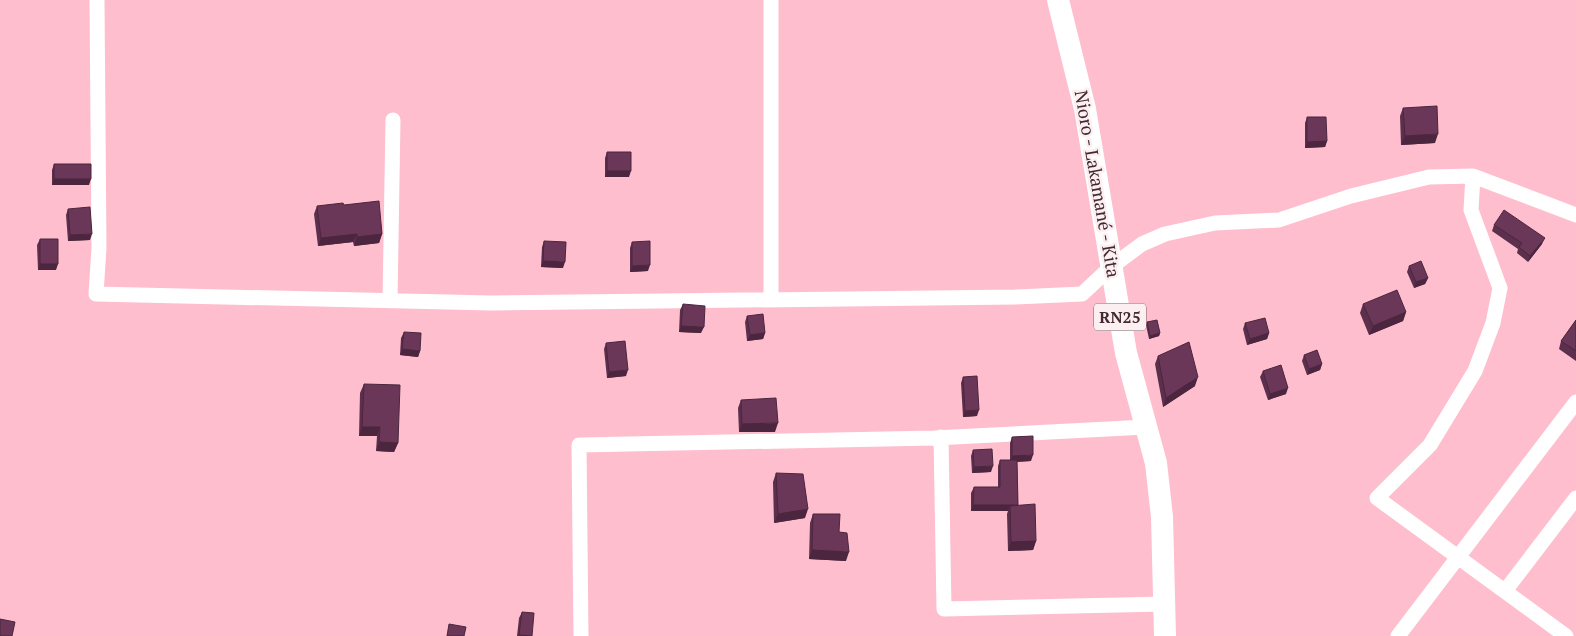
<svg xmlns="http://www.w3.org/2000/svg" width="1576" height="636" viewBox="0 0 1576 636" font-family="'PT Serif',serif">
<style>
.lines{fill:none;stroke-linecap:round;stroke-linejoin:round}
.street{stroke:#fff;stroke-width:15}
.primary{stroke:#fff;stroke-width:22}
.wall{fill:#5c2f4c}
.shaded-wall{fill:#4b263e}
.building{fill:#6b3758;stroke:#4b263e}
.labels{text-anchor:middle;stroke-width:5;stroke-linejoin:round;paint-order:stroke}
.shield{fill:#fceff2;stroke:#7a646a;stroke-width:1}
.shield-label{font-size:16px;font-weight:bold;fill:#422930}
.street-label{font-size:18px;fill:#422930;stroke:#fceff2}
</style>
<rect width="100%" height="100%" fill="#febecd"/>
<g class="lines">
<path class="street" d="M97 0 99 248 96 294 491 303 1015 297 1082 294 1111 267 1142 244 1165 234 1215 223 1279 220 1351 196 1429 177 1473 176 1576 215
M771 0V300
M1473 176 1471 210 1500 288 1493 323 1475 371 1430 445 1377 498 1566 636
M390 301 393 120
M941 437 944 609 1164 604
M1505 591 1576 498
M581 636 579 445 934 438 1146 427
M1398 636 1576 402"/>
<path class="primary" d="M1058 0 1085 109 1126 353 1156 463 1162 517 1165 636"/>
</g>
<path class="wall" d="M1403 108 1435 143 1401 145 1400 116Z
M1307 117 1327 141 1325 147 1305 148V123Z
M607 152 629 177H605V158Z
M54 164 89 185H52V170Z
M344 205 382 234 379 243 354 246 353 242 318 246 314 214 317 206Z
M68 209 90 240 68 241 66 215Z
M1494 225 1542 244 1528 262 1517 253 1518 249 1492 231Z
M40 239 56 270H38L37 245Z
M544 241 563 268 541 267 542 247Z
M632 242 648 271 630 272V248Z
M1409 266 1428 278 1425 284 1414 288 1407 272Z
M683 304 701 333 679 332 680 310Z
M1363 304 1406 312 1403 321 1369 335 1360 313Z
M747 316 765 333 763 339 747 341 745 322Z
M1576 320V361L1559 349 1561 341Z
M1147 322 1160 333 1159 336 1149 339 1146 325Z
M1245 323 1269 333 1267 339 1247 345 1243 329Z
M404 332 420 351 418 357 400 355 401 338Z
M606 343 626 376 607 378 604 349Z
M1304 355 1322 364 1320 370 1307 375 1302 361Z
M1158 356 1195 386 1163 407 1155 364Z
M1263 371 1286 394 1268 400 1260 377Z
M963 377 977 416 963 417 961 383Z
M364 384 398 443 394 452 376 451 377 436H359L360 393Z
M741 400 775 432H739L738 408Z
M1012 437 1031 461 1017 462 1018 505 1036 541 1033 550 1008 551 1007 514 1008 511H971V493L974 487H998V466L1000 460H1010V443Z
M973 450 991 472 972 473 971 456Z
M776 473 805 518 774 523 773 482Z
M813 514 839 532 846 561 809 559 810 523Z
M522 612 532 636H517L519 618Z"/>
<path class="shaded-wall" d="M1438 134 1435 143 1401 145 1405 136Z
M1327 141 1325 147 1305 148 1307 142Z
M607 171H631L629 177H605Z
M54 179H91L89 185H52Z
M92 234 90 240 68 241 70 235Z
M357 234 353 242 318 246 321 238Z
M382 234 379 243 354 246 357 237Z
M1545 238 1542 244 1528 262 1530 256Z
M543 261 565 262 563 268 541 267Z
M40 264H58L56 270H38Z
M650 265 648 271 630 272 632 266Z
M1428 278 1425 284 1414 288 1416 282Z
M1406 312 1403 321 1369 335 1373 326Z
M681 326 704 327 701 333 679 332Z
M765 333 763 339 747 341 750 335Z
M1160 333 1159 336 1149 339 1150 336Z
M1269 333 1267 339 1247 345 1250 339Z
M402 349 420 351 418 357 400 355Z
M1322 364 1320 370 1307 375 1309 369Z
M628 370 626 376 607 378 609 372Z
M1198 377 1195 386 1163 407 1166 398Z
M1288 388 1286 394 1268 400 1270 394Z
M979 410 977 416 963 417 965 411Z
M778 423 775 432H739L742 424Z
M362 427H380L377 436H359Z
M379 442 398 443 394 452 376 451Z
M1033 455 1031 461 1010 462 1012 456Z
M993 466 991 472 972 473 974 467Z
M973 505H1018L1010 506 1008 511H971Z
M808 509 805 518 774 523 778 514Z
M1036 541 1033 550 1008 551 1011 542Z
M812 550 849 552 846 561 809 559Z"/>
<path class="building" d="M1437 106 1438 134 1405 136 1403 108Z
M1307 117H1326L1327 141 1307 142Z
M607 152H631V171H607Z
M54 164H91V179H54Z
M379 201 382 234 357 237V234L321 238 317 206 343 203 344 205Z
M90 207 92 234 70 235 68 209Z
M1504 210 1545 238 1530 256 1519 247 1522 243 1494 225Z
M40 239H58V264H40Z
M544 241 566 242 565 262 543 261Z
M650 241V265L632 266V242Z
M1421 261 1428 278 1416 282 1409 266Z
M1397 290 1406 312 1373 326 1363 304Z
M683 304 705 306 704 327 681 326Z
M763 314 765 333 750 335 747 316Z
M1265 318 1269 333 1250 339 1245 323Z
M1157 320 1160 333 1150 336 1147 322Z
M1576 320V351L1561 341Z
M404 332 421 333 420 351 402 349Z
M625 341 628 370 609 372 606 343Z
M1189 342 1198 377 1166 398 1158 356Z
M1317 350 1322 364 1309 369 1304 355Z
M1281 365 1288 388 1270 394 1263 371Z
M977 376 979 410 965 411 963 377Z
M364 384 400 385 398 443 379 442 380 427H362Z
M776 398 778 423 742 424 741 400Z
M1033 436V455L1012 456V437Z
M992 449 993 466 974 467 973 450Z
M1000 460H1017L1018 505H973L974 487H1000Z
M776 473 803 474 808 509 778 514Z
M1035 504 1036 541 1011 542 1010 506Z
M813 514H840L839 532 847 533 849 552 812 550Z
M522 612 534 613 532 636 519 635Z
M0 619 15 622 12 636H0Z
M449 624 466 627 464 636H447Z"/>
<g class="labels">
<rect class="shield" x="1094" y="303.5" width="52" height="27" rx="4"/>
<g class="shield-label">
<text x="1120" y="323">RN25</text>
</g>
<g class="street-label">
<text transform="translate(1097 184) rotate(80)" y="6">Nioro - Lakamané - Kita</text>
</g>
</g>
</svg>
